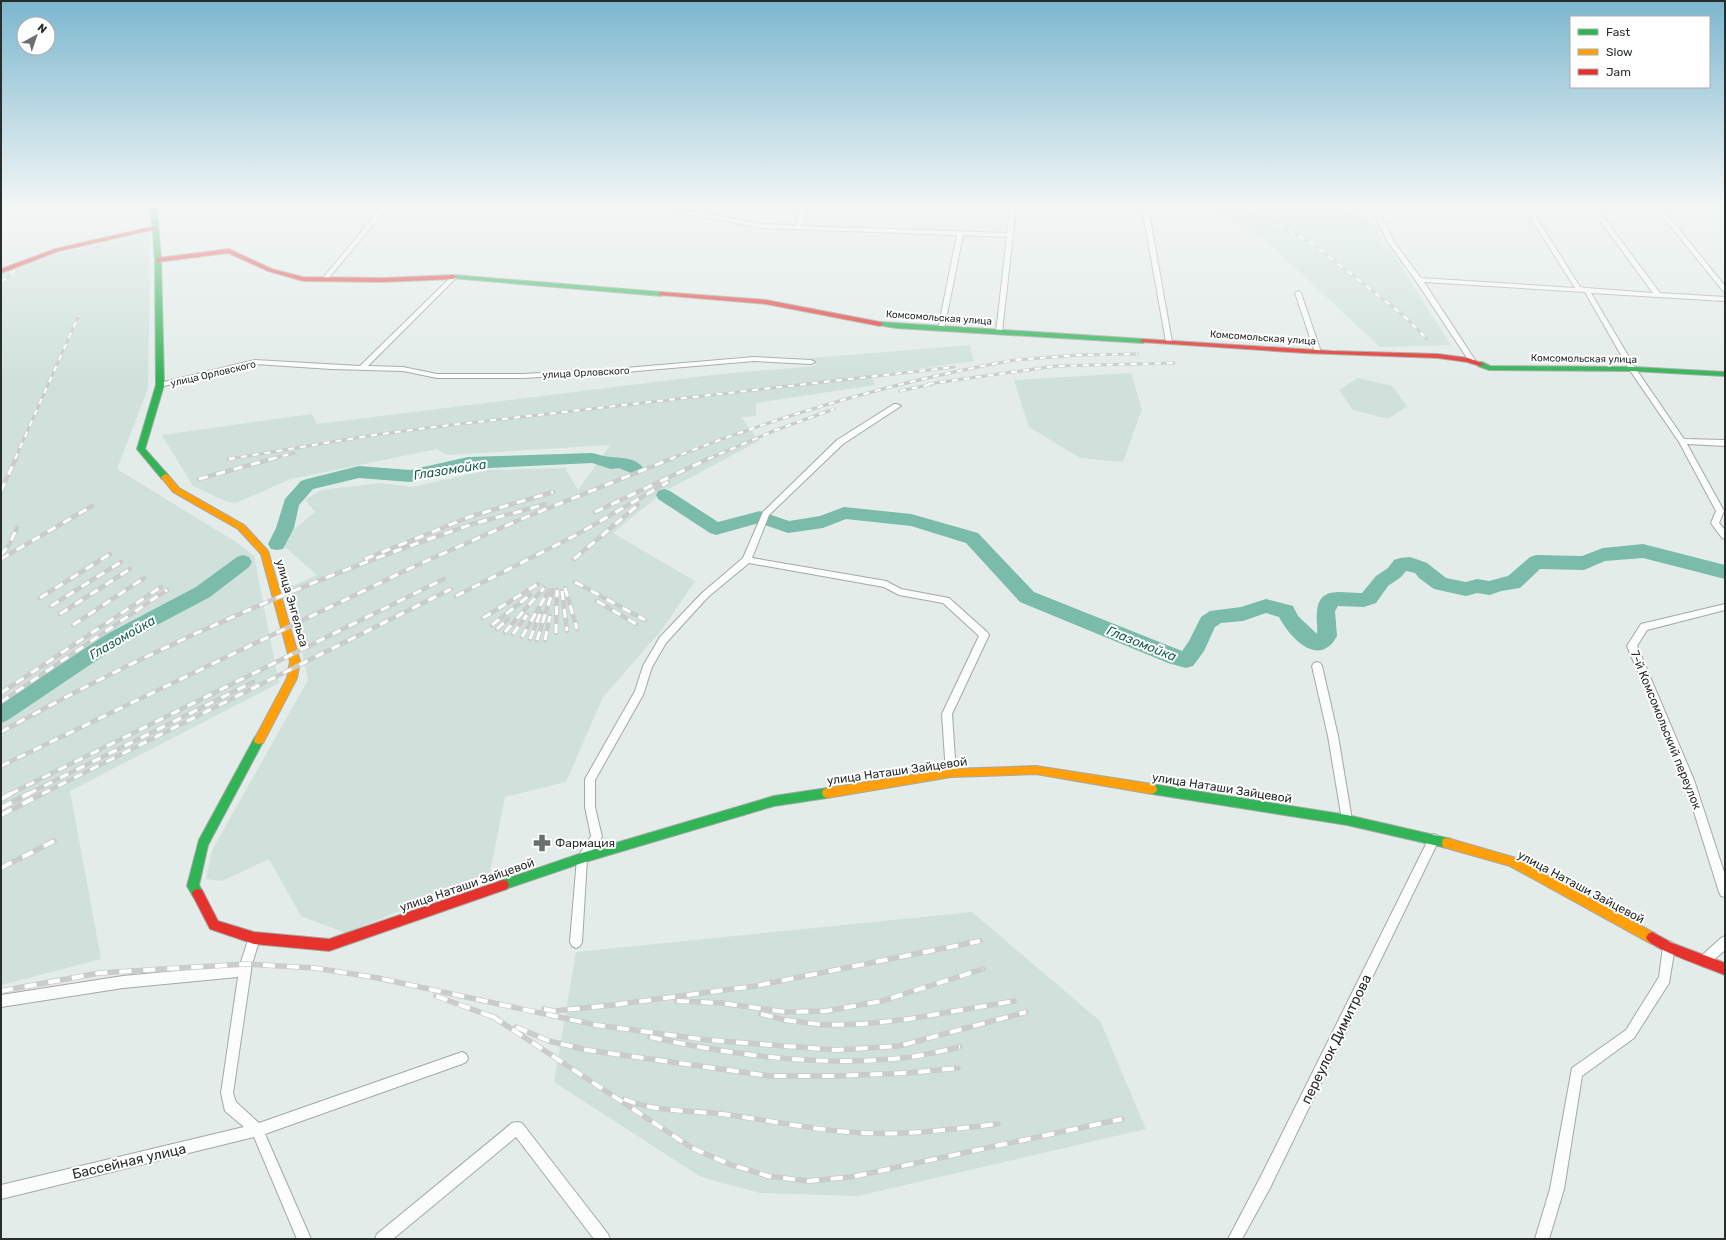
<svg xmlns="http://www.w3.org/2000/svg" width="1726" height="1240" viewBox="0 0 1726 1240" font-family="Rubik,sans-serif">
<style>
.built{fill:#cfe1da}
.lines{fill:none;stroke-linecap:round;stroke-linejoin:round}
.river{fill:#7abca9;fill-rule:evenodd}
.street-casing{stroke:#a3a9a7;stroke-width:2}
.fast-casing{stroke:#a3a9a7;stroke-width:2}
.slow-casing{stroke:#a3a9a7;stroke-width:2}
.jam-casing{stroke:#a3a9a7;stroke-width:2}
.street{fill:#fbfcfc;fill-rule:evenodd}
.fast{fill:#30b455;fill-rule:evenodd}
.slow{fill:#ff9f0a;fill-rule:evenodd}
.jam{fill:#e5322d;fill-rule:evenodd}
.rail-far2-casing{stroke:#c9ccca;stroke-width:3}
.rail-far1-casing{stroke:#c9ccca;stroke-width:4.5}
.rail-casing{stroke:#c9ccca;stroke-width:5.5}
.rail-far2{stroke:#fff;stroke-width:2;stroke-dasharray:6;stroke-linecap:butt}
.rail-far1{stroke:#fff;stroke-width:3;stroke-dasharray:9;stroke-linecap:butt}
.rail{stroke:#fff;stroke-width:4;stroke-dasharray:12;stroke-linecap:butt}
.labels{text-anchor:middle;stroke-width:4;stroke-linejoin:round;paint-order:stroke}
.far-street-label{font-size:10px;fill:#282e2c;stroke:#fff}
.street-label{font-size:12px;fill:#282e2c;stroke:#fff}
.poi-label{font-size:12px;fill:#282e2c;stroke:#fff;text-anchor:start}
.water-label{font-size:13px;font-style:italic;fill:#175f4c;stroke:#fff}
.near-street-label{font-size:14px;fill:#282e2c;stroke:#fff}
</style>
<rect width="100%" height="100%" fill="#e3ece9"/>
<path class="built" d="M1211 207H1311L1352 210 1357 218 1371 219 1382 244 1387 245 1451 345 1380 347 1264 239 1254 232Z
M143 234 149 238 150 265 148 388 117 469 236 542 254 556 279 683 70 791 101 959 1 985V274L22 262Z
M970 345 974 361 871 375 875 385 756 403V416L741 417 759 441 663 492 613 533 695 581 661 631 603 697 566 782 505 797 490 873 346 933 301 916 269 859 222 881 206 879 212 850 308 680 288 588 317 575 279 542 315 512 305 500 321 490 380 483 412 487 488 470 565 468 578 490 610 445 447 455 437 449 291 479 236 503 228 502 193 486 162 435 312 414 317 424 720 374 816 366 811 358Z
M1131 373 1142 409 1123 462 1080 458 1029 427 1014 380Z
M1358 378 1392 386 1407 406 1388 419 1353 410 1339 390Z
M972 912 1100 1021 1146 1129 858 1196 760 1193 701 1177 554 1082 576 952Z"/>
<g class="lines">
<path class="river" d="M592 453C598 454 605 457 611 457 623 458 637 458 644 469L642 473 636 475 619 468 611 469 592 463 468 469 410 482 359 478 313 489 299 505 294 528 283 549 277 550 271 549 268 544 276 528 285 499 301 481 307 479 359 466 410 470 468 457Z
M664 489 670 491 718 522 760 511 789 521 820 516 844 507 911 514 978 533 1034 592 1182 651 1189 641 1201 617 1210 611 1241 607 1266 599 1293 606 1298 616 1317 634C1318 628 1316 620 1317 612 1319 584 1345 594 1362 593L1376 576 1388 568 1394 560 1400 558 1410 557 1416 559 1427 563 1446 578 1466 582 1477 579 1489 581 1508 576 1530 557 1536 555 1582 556 1603 548 1643 544 1725 565V579L1643 558 1605 561 1584 570 1540 569 1520 588 1501 591 1490 595 1477 593 1466 596 1434 589 1419 578 1415 573 1406 571 1401 577 1388 586 1376 603 1364 607 1338 606 1335 611 1337 636C1319 669 1290 638 1279 617L1266 613 1243 621 1221 623 1215 627 1204 651 1193 666 1186 668 1168 663 1020 602 966 543 911 526 846 519 823 528 788 533 759 523 716 535 710 533 658 499 656 495 658 491Z
M243 555 249 557 252 562 249 567 210 597 121 644 8 720 1 723V703L107 634 196 587 237 557Z"/>
<g class="street-casing">
<path id="street" d="M382 207H388L326 281H322V279Z
M653 207H666L762 224 796 225 801 207H807L802 226 1007 233 1010 207H1016L1002 332 999 334 996 332 1007 237 963 235 944 329 941 331 938 329 957 235 762 228Z
M1142 207H1148L1172 342 1169 344 1166 342Z
M1371 207H1377L1394 242 1421 278 1575 288 1524 207H1530L1580 287 1586 288 1653 293 1590 207H1596L1660 293 1725 297V301L1591 293 1636 369 1684 439 1725 440V446L1687 444 1724 511 1719 523 1725 530V539L1722 538 1711 523 1716 511 1679 442 1629 369 1585 292 1424 282 1475 360 1473 361H1469L1416 281 1388 242Z
M1655 207H1661L1725 286V292L1723 291Z
M1715 207H1721L1725 211V217Z
M454 275 457 277 368 366 403 367 437 374H523L613 369 754 357 811 360 815 362 811 364 754 361 613 373 523 378H437L403 371 331 369 255 364 160 387 156 385 160 383 255 360 360 366 452 276Z
M1298 291 1301 293 1321 352 1320 353H1316L1315 352 1295 293Z
M894 404H897L901 406 843 444 769 515 752 558 886 581 901 589 949 598 987 632 989 635 952 714 956 773 955 776 951 777 947 776 946 773 942 714 979 636 943 603 899 595 884 587 749 563 708 597 666 643 652 667 643 695 595 780V807L602 837 587 859 582 942 580 946 576 948 572 946 570 942 577 858 591 836 585 807V779L635 691 643 666 660 637 702 593 743 558 763 512 837 440Z
M1725 604V610L1647 630 1637 646 1694 780 1725 875V897L1721 896 1719 892 1684 780 1627 646 1641 624Z
M1317 662 1320 663 1322 666 1338 736 1352 820 1351 823 1347 825 1343 823 1342 820 1328 736 1312 666 1314 663Z
M1434 834 1438 836 1439 839 1438 842 1270 1188 1242 1239H1228L1260 1178 1430 836Z
M254 932 258 934 260 938 252 964 233 1093 236 1102 259 1123 462 1052 466 1054 468 1058 466 1062 462 1064 265 1134 311 1239H297L254 1137 1 1199V1185L244 1127 225 1111 221 1093 238 977 123 988 1 1007V995L123 976 240 965 250 934Z
M1725 936V950L1708 965 1704 967 1700 965 1698 961 1700 957 1721 938Z
M1669 941 1673 943 1675 947 1669 983 1634 1038 1582 1076 1564 1189 1549 1239H1535L1550 1189 1572 1068 1626 1030 1659 977 1663 947 1665 943Z
M517 1122 522 1123 608 1234 610 1239H594L516 1137 393 1239H375L377 1234 512 1123Z"/>
</g>
<g class="fast-casing">
<path id="fast" d="M151 207H157L161 260 164 385 145 449 168 475 169 477 168 479H162L137 449 156 385 155 260Z
M453 275 661 292 664 294 661 296 451 278 450 277Z
M880 322 1143 339 1146 341 1143 343 896 328 878 325V323Z
M1478 362H1482L1490 366 1633 367 1725 372V376L1633 371 1489 370 1478 366Z
M259 736 263 737 264 740 208 845 199 885 204 894 202 898 198 899 194 898 187 886 199 840 255 737Z
M1152 784 1347 815 1447 838 1451 839 1452 843 1451 847 1447 848 1347 825 1152 794 1148 792 1147 789 1148 786Z
M827 788 831 790 832 793 831 796 827 798 774 806 582 863 503 890 499 889 497 885 499 881 503 880 582 853 774 796Z"/>
</g>
<g class="slow-casing">
<path id="slow" d="M165 474 168 475 179 488 244 525 268 551 300 661 297 678 263 743 259 744 255 743 254 740 287 678 290 661 261 554 238 529 173 492 161 477Z
M1036 766 1152 784 1156 786 1157 789 1156 792 1152 794 1036 774 951 777 827 798 823 796 822 793 823 790 827 788 951 769Z
M1447 838 1516 858 1656 934 1658 938 1656 942 1652 944 1648 942 1510 866 1443 847 1442 843 1443 839Z"/>
</g>
<g class="jam-casing">
<path id="jam" d="M155 226 158 228 157 229 59 251 1 273V269L55 249Z
M229 249 272 269 303 277 383 278 453 275 456 277 453 279 383 282 303 281 268 271 228 253 158 262 155 260 158 258Z
M661 292 766 300 880 322 883 324 880 326 766 304 659 295 658 294Z
M1143 339 1332 351 1438 354 1468 358 1484 364 1480 366 1467 362 1438 358 1305 353 1141 342V340Z
M503 880 507 881 509 885 507 889 329 951 254 944 210 929 192 894 194 890 198 889 202 890 218 921 254 932 329 939Z
M1652 932 1672 943 1725 963V975C1711 969 1651 949 1646 938L1648 934Z"/>
</g>
<use href="#street" class="street"/>
<use href="#fast" class="fast"/>
<use href="#slow" class="slow"/>
<use href="#jam" class="jam"/>
<g class="rail-far2-casing">
<path id="rail-far2" d="M1246 207 1313 244 1403 315 1427 339
M1 282 17 269
M1016 360 1079 355 1137 354
M928 384 1056 366 1174 363
M900 391 933 384
M15 459 79 315
M229 459 374 435 442 426 954 367
M271 459 294 453
M670 459C783 414 901 380 1020 359
M708 459 776 430 834 409"/>
</g>
<g class="rail-far1-casing">
<path id="rail-far1" d="M229 459 234 458
M199 479 275 458
M1 491 16 458
M595 512 710 458
M1 555 9 545 17 528
M1 559 92 506
M365 559 472 516 553 492
M574 559 638 505
M575 582 645 620
M565 588 577 629
M562 591 567 631
M456 596 576 535 668 482
M40 598 110 554
M597 601 636 624
M51 606 121 562
M60 614 130 569
M483 618 538 584
M73 625 144 578
M492 625 530 595
M497 629 508 619
M505 632 544 588
M556 633 557 590
M513 634 527 615
M522 637 549 590
M530 639 541 612
M537 640 553 590
M545 640 550 616
M1 693 161 587
M1 702 167 590
M1 732C149 650 304 581 464 527 490 518 518 513 545 504
M1 766 415 566 519 520 673 458
M10 794 444 579
M28 794 253 682
M42 794 451 589"/>
</g>
<g class="rail-casing">
<path id="rail" d="M1 799 12 793
M1 808 30 793
M1 815 44 793
M1 868 54 841
M1 991 99 973 246 964 315 968 378 978 596 1025 708 1040 836 1050 899 1046 1026 1012
M436 996 496 1018
M677 1001 721 1003 786 1012 826 1011 882 1001 983 969
M544 1009 554 1011 613 1005 755 986 980 941
M761 1014 785 1020 825 1025 863 1024 909 1019 1014 1001
M492 1016 692 1148 729 1164 768 1176 808 1181 851 1177 1122 1119
M516 1027 549 1041 587 1050 770 1076H835L908 1073 958 1068
M650 1037C733 1055 818 1067 903 1058 922 1056 941 1051 960 1047
M624 1099C658 1113 693 1110 729 1115 774 1121 819 1131 864 1133 909 1135 954 1129 998 1124"/>
</g>
<use href="#rail-far2" class="rail-far2"/>
<use href="#rail-far1" class="rail-far1"/>
<use href="#rail" class="rail"/>
</g>
<linearGradient id="sky" x2="0" y2="1"><stop stop-color="#7cb7cf"/><stop offset="0.54" stop-color="#f2f6f5"/><stop offset="1" stop-color="#f2f6f5" stop-opacity="0"/></linearGradient>
<rect width="1726" height="381" fill="url(#sky)"/>
<defs>
<g id="pharmacy-bare" transform="scale(1.38)"><path d="M-2-6h4v4h4v4h-4v4h-4v-4h-4v-4h4Z" fill="#69706e" stroke="#fff" stroke-width="2.5" paint-order="stroke"/></g>
</defs>
<g fill-rule="evenodd">
<use href="#pharmacy-bare" x="542" y="843"/>
</g>
<g class="labels">
<g class="far-street-label">
<text transform="translate(939 317) rotate(4)" y="4">Комсомольская улица</text>
<text transform="translate(1263 337) rotate(4)" y="4">Комсомольская улица</text>
<text transform="translate(1584 358) rotate(1)" y="4">Комсомольская улица</text>
<text transform="translate(586 372) rotate(-3)" y="4">улица Орловского</text>
<text transform="translate(213 373) rotate(-13)" y="4">улица Орловского</text>
</g>
<g class="street-label">
<text transform="translate(292 603) rotate(74)" y="4">улица Энгельса</text>
<text transform="translate(1666 730) rotate(68)" y="4">7-й Комсомольский переулок</text>
<text transform="translate(897 771) rotate(-8)" y="4">улица Наташи Зайцевой</text>
<text transform="translate(1222 788) rotate(9)" y="4">улица Наташи Зайцевой</text>
<text transform="translate(467 885) rotate(-19)" y="4">улица Наташи Зайцевой</text>
<text transform="translate(1581 887) rotate(28)" y="4">улица Наташи Зайцевой</text>
</g>
<g class="poi-label">
<text x="555" y="847">Фармация</text>
</g>
<g class="water-label">
<text transform="translate(450 469) rotate(-9)" y="5">Глазомойка</text>
<text transform="translate(122 637) rotate(-30)" y="5">Глазомойка</text>
<text transform="translate(1142 643) rotate(22)" y="5">Глазомойка</text>
</g>
<g class="near-street-label">
<text transform="translate(1336 1039) rotate(-64)" y="5">переулок Димитрова</text>
<text transform="translate(129 1161) rotate(-13)" y="5">Бассейная улица</text>
</g>
</g>
<rect width="1726" height="1240" fill="none" stroke="#282e2c" stroke-width="4"/>
<rect x="1570" y="16" width="140" height="72" fill="#ffffff" stroke="#a9abab"/>
<rect x="1578" y="29" width="20" height="6" fill="#30b455" stroke="#a9abab"/>
<text x="1606" y="36" font-size="12" fill="#282e2c">Fast</text>
<rect x="1578" y="49" width="20" height="6" fill="#ff9f0a" stroke="#a9abab"/>
<text x="1606" y="56" font-size="12" fill="#282e2c">Slow</text>
<rect x="1578" y="69" width="20" height="6" fill="#e5322d" stroke="#a9abab"/>
<text x="1606" y="76" font-size="12" fill="#282e2c">Jam</text>
<g transform="translate(36 36) rotate(40)"><circle r="19" fill="#ffffff" stroke="#a9abab"/>
<path d="M0-3L7 15L0 10L-7 15Z" fill="#69706e"/>
<text y="-6" font-size="11" font-weight="bold" text-anchor="middle" fill="#282e2c">N</text>
</g>
</svg>
